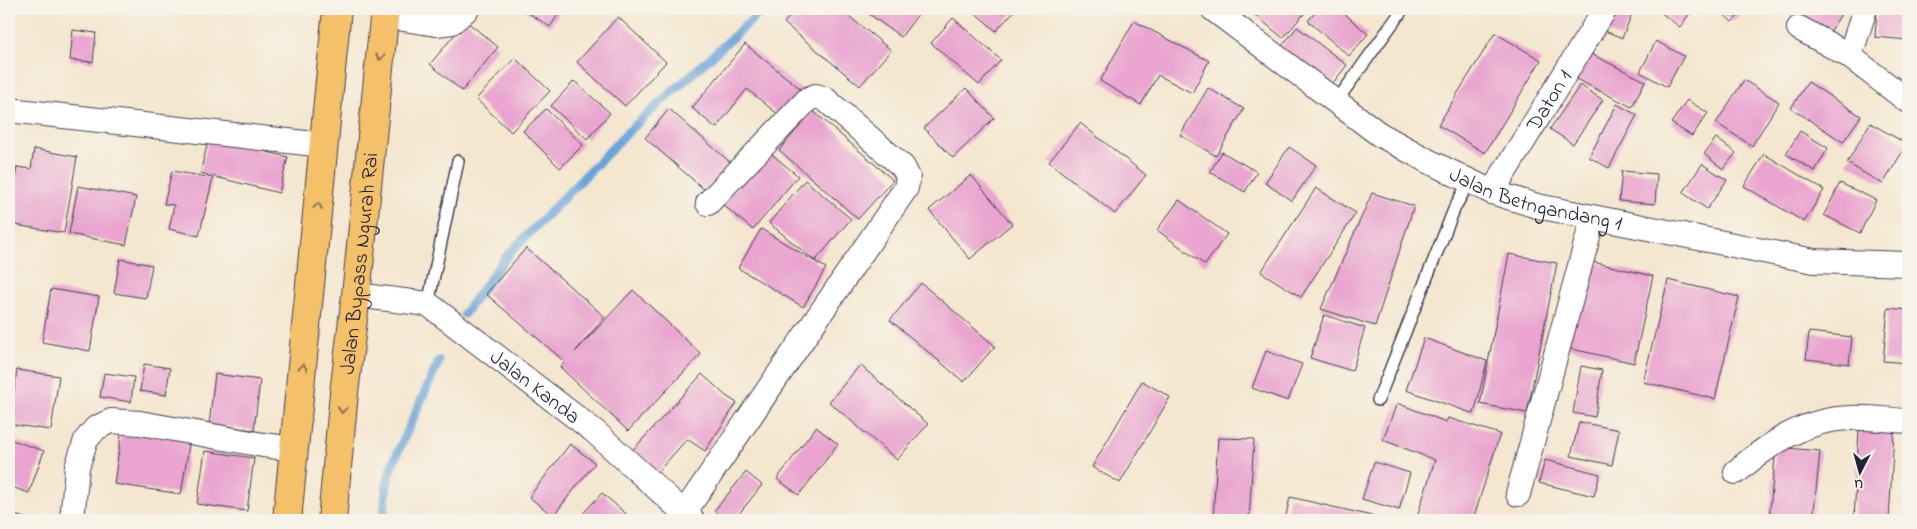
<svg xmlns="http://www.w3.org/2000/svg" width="1917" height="529" viewBox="0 0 1917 529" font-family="'Indie Flower',sans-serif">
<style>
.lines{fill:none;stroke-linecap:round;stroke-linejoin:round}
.stream{stroke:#6aa3d9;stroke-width:9}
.building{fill:#e9a4cf}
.service-casing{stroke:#423f51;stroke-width:14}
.minor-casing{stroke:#423f51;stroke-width:26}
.trunk-casing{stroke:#423f51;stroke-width:30}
.service{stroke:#fff;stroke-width:11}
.minor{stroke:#fff;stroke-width:24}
.trunk{stroke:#f4c16a;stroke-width:28}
.oneway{stroke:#8b7252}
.labels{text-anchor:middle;stroke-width:5;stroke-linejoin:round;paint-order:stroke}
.street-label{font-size:21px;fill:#22223b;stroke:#f7f3e8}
</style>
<rect width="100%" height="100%" fill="#f7f3e8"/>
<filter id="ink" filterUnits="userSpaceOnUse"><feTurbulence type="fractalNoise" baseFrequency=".02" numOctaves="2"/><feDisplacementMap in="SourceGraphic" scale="10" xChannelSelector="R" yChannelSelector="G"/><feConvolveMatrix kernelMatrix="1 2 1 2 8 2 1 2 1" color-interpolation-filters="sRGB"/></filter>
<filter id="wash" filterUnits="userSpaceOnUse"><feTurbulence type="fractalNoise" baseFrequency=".0096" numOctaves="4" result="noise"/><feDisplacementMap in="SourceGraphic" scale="20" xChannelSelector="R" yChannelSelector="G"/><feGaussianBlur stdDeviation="1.12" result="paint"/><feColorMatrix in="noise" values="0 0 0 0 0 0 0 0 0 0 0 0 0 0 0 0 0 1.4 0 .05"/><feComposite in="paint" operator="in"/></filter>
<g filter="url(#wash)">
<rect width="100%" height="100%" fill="#f4e6cf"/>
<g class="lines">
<path class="stream" d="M464 314 506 257 629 131 764 9
M383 520 387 484 392 465 439 361"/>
</g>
<g id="blocks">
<path class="building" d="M522 9H562L550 27Z
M796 9H840L891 50 860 86 784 23Z
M862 9H922L901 37Z
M971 9H1016L996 31Z
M1250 9H1308L1283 38 1249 10Z
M1318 9H1339L1368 34 1349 56 1308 21Z
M1613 9H1634L1622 38 1605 31Z
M1656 9H1693L1680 27Z
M1718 9H1745L1732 22Z
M1786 9H1844L1829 34Z
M1877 9 1908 12V40L1875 37Z
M618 17 666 62 625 106 577 62Z
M953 18 1001 60 979 85 931 43Z
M466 21 498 47 462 91 430 64Z
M1134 21 1209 61 1192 93 1158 75 1141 105 1100 81Z
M1297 27 1347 65 1329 88 1279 50Z
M73 30 96 33 93 62 70 60Z
M1495 33 1541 60 1485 153 1438 125Z
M1656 41 1684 56 1667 87 1640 72Z
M745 44 802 90 780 116 747 89 716 128 692 108Z
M1587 52 1645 81 1632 107 1574 78Z
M515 58 550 91 511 132 476 99Z
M1744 80 1779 102 1752 146 1716 123Z
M574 81 610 113 587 139 551 106Z
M1808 82 1861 116 1843 142 1791 108Z
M1580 85 1603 100 1573 144 1550 129Z
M966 88 994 118 953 158 924 128Z
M1208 88 1244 109 1216 156 1180 135Z
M1687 100 1708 113 1692 136 1671 123Z
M1617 104 1637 115 1609 168 1589 157Z
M546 109 583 145 560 168 523 131Z
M669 109 731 163 706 191 645 138Z
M813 111 893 180 858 219 779 150Z
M1080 123 1146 175 1115 214 1049 162Z
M1870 123 1907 144 1883 184 1847 163Z
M1800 131 1828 148 1815 171 1786 154Z
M209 138 288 157 279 193 200 173Z
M1716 138 1736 153 1723 169 1704 154Z
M1289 147 1316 165 1292 201 1265 183Z
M34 149 77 157 64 233 9 224V213L17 167 31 169Z
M767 150 798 176 753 230 722 204Z
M1222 152 1257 172 1245 192 1210 172Z
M1764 154 1824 190 1804 222 1744 186Z
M1702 164 1727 180 1707 209 1683 193Z
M172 171 213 178 199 236 169 229 174 205 164 204Z
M1622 171 1657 174 1655 204 1619 201Z
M971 175 1012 224 970 259 929 210Z
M805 180 851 219 815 261 769 223Z
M1840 183 1876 200 1860 233 1824 215Z
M78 186 136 197 126 245 69 234Z
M1316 188 1356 213 1301 297 1261 272Z
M1372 193 1414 206 1375 326 1321 309Z
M1179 200 1227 234 1205 265 1157 230Z
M761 229 826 268 803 307 738 268Z
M526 248 605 317 575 352 633 290 701 354 628 431 560 367 565 362 486 294Z
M1509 254 1557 263 1527 413 1480 404Z
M120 259 152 265 146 298 114 293Z
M1584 260 1653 276 1634 363 1563 347Z
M1668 280 1739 297 1715 399 1643 382Z
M921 283 995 346 964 382 890 320Z
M51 289 99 297 90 351 42 342Z
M1888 308 1908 310V363L1883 361Z
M1324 315 1365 328 1352 371 1310 358Z
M1809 332 1852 337 1849 364 1806 359Z
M1424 338 1487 361 1474 414 1406 390Z
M1266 351 1302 364 1288 401 1252 388Z
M144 364 170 368 166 395 140 391Z
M860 365 928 424 897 460 829 402Z
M1581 366 1602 370 1595 417 1573 413Z
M17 370 59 376 51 430 9 424Z
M104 373 134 377 131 402 100 397Z
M215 374 260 380 254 430 209 425Z
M702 374 726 396 737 403 705 451 687 439 655 475 630 453Z
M1142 381 1170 397 1120 483 1092 467Z
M1397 403 1446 422 1448 418 1500 434 1473 520H1416L1435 460 1383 440Z
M1579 422 1619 430 1612 465 1571 456Z
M816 427 838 444 799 495 777 479Z
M122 428 190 439 181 494 114 484Z
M1859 430 1894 432 1889 520H1854Z
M1218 438 1254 439 1249 520H1213Z
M9 439 44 451 29 493 9 486Z
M570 444 595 463 553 516 529 497Z
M1776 447 1820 451 1813 520H1769Z
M205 451 254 458 247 511 197 504Z
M1545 460 1600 474 1594 496 1539 483Z
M1374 462 1410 473 1399 510 1362 499Z
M746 472 762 485 734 520H725L714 511Z
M602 493 633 520H577Z
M1290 497 1385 519V520H1285Z
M15 515 30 520H13Z"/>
</g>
</g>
<g filter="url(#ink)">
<use href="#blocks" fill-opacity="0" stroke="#423f51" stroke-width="1"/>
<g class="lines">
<g class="service-casing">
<path id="service" d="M1336 102 1403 9
M428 304 458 161
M1378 400 1455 207 1469 182"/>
</g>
<g class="minor-casing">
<g id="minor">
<path id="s1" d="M1213 9 1379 134 1428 161 1492 192 1537 206 1814 261 1908 264"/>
<path d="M384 16 436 24 452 22 467 9"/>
<path d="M1799 28 1848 55 1908 101"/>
<path d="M1848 55 1854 43 1865 9"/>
<path d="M9 110 324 145"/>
<path id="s2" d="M1492 192 1605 9"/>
<path id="s3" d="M356 295 428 304 594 431 692 520"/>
<path d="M1736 472C1769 444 1805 419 1850 418 1869 417 1889 420 1908 421"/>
<path d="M1518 494 1593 218"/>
<path d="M684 513 906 188 908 177 903 167 825 99 816 96 808 99 708 203"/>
<path d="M72 520 77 467 86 440 96 428 111 421 140 423 263 445 295 449"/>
</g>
</g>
<g class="trunk-casing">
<g id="trunk">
<path d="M287 520 337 9"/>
<path id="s4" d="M332 520 344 393 356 295 385 9"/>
</g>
</g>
<use href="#service" class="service"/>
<use href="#minor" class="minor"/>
<use href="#trunk" class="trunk"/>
</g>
<defs><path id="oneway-chevron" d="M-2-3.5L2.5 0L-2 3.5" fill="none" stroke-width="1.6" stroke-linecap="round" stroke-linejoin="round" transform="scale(1.25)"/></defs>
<g class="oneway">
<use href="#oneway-chevron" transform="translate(380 57) rotate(96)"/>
<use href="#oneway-chevron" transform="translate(318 206) rotate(-84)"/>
<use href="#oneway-chevron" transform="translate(303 367) rotate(-84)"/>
<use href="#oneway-chevron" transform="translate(342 410) rotate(95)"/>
</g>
</g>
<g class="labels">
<g class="street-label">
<text dy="7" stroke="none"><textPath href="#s2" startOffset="108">Daton 1</textPath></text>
<text dy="7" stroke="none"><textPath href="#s1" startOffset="379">Jalan Betngandang 1</textPath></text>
<text dy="7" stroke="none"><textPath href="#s4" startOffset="258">Jalan Bypass Ngurah Rai</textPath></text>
<text dy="7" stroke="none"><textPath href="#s3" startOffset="208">Jalan Kanda</textPath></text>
</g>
</g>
<rect width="1917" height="529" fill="none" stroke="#f7f3e8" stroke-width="30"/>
<g transform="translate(1860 472) rotate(186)" stroke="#f7f3e8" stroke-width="4" paint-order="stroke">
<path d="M0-4L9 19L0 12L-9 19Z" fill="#22223b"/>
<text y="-8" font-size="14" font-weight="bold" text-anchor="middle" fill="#22223b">U</text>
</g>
</svg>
